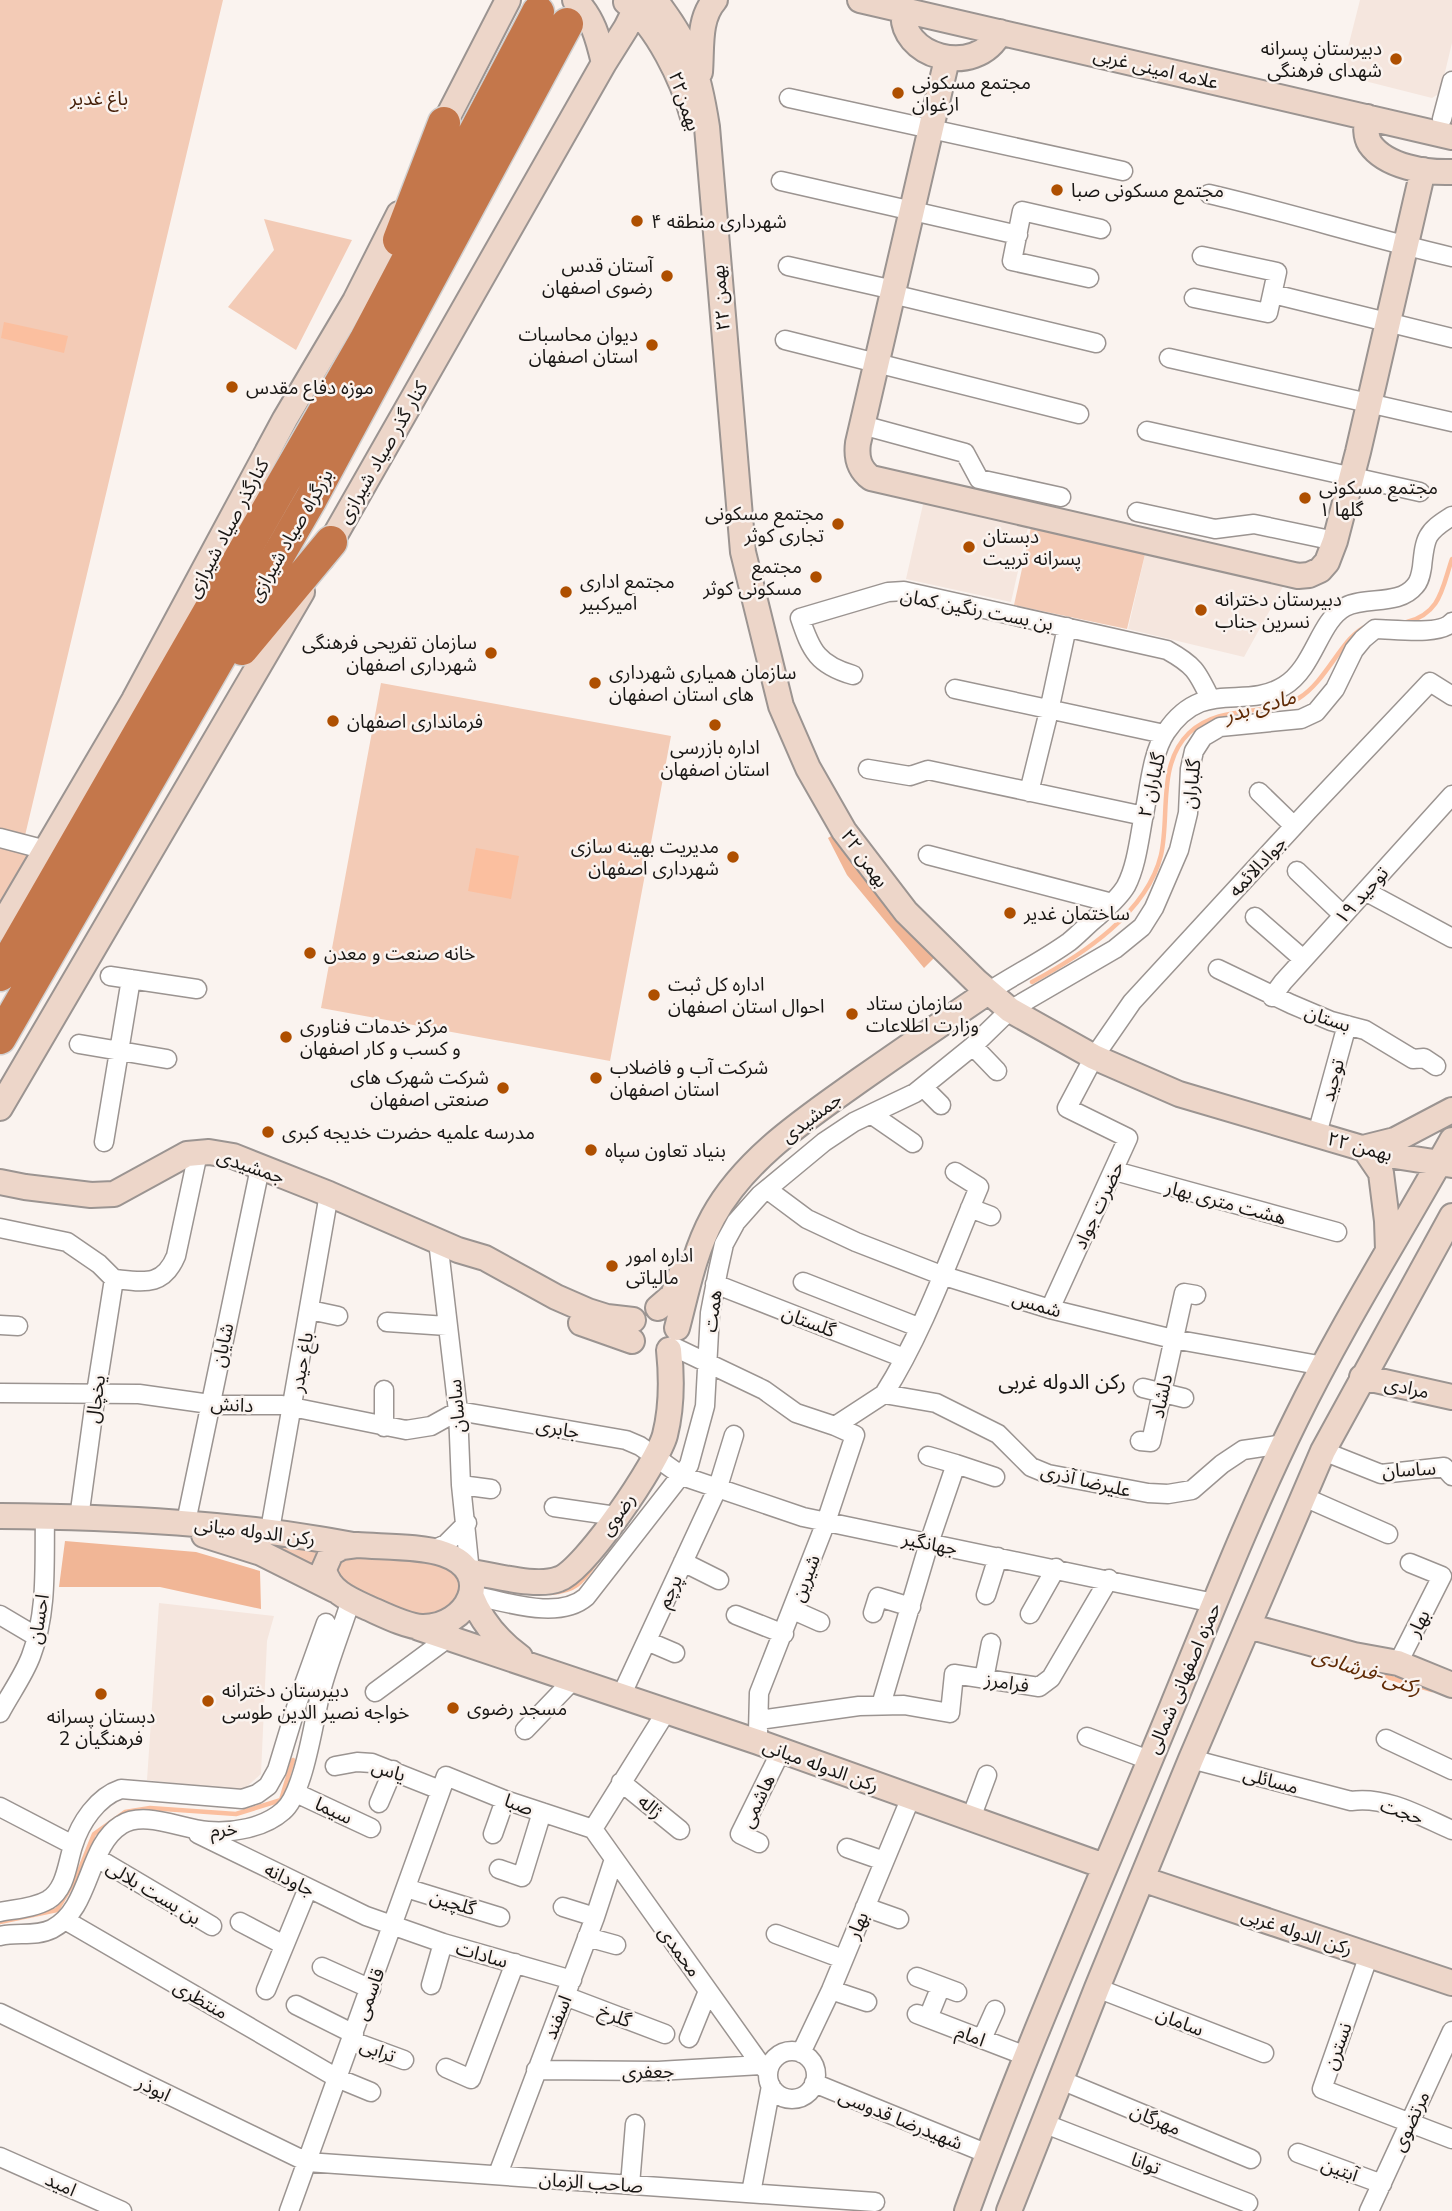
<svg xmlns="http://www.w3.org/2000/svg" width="1452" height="2211" viewBox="0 0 1452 2211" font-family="'Nunito Sans','Noto Sans Arabic',sans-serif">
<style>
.built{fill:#f5e6de}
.green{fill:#f3cbb6}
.forest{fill:#f1b696}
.water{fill:#fbbf9f}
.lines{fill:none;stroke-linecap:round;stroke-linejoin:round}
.stream{stroke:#fbbf9f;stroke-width:4.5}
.street-casing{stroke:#9b9491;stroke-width:21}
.secondary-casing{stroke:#9b9491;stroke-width:28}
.highway-casing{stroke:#d1d0d0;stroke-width:35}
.street{stroke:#fff;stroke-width:18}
.secondary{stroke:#edd6c9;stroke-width:24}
.highway{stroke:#c4774b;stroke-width:32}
.poi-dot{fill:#ae4f00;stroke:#faf3ef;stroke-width:2.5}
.labels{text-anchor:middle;stroke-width:5;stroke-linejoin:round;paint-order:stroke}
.poi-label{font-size:19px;fill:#181614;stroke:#faf3ef;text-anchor:start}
.street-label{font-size:19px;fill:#181614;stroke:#faf3ef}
.park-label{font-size:19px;fill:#462009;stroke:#faf3ef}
.water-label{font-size:21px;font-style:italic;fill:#5f2a05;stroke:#faf3ef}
.neighbourhood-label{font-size:21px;fill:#181614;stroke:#faf3ef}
</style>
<rect width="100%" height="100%" fill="#faf3ef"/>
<path class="built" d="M1360 0H1452V43L1440 93 1432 98 1341 75Z
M924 500 1024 522 1028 527 1011 602 906 579Z
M1146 550 1285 583 1244 657 1128 629Z
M159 1603 274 1616 267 1641 261 1774 244 1789 235 1790 147 1780Z"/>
<path class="green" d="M0 0H223L23 844 46 850 0 929Z
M264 219 352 240 296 350 228 307 274 250Z
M1032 523 1146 550 1127 629 1014 605Z
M381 683 671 736 610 1061 321 1008Z
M219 1525 431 1551 473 1582 431 1627Z"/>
<path class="forest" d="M836 833 936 956 924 968 847 875 828 838Z
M65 1541 196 1552 260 1571 261 1609 160 1587H59Z"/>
<path class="water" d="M4 322 68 336 64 353 1 338Z
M476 848 519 856 511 899 468 891Z"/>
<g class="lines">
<path class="stream" d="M1407 622C1441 613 1442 588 1452 559
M1032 982C1082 955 1147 913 1161 855 1170 816 1157 764 1189 733 1220 703 1269 717 1299 698 1327 681 1343 635 1367 626
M550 1593C577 1591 582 1582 597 1561
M1346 1665 1432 1690
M0 1922 57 1910 77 1876 94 1834 125 1812 150 1808 236 1814 281 1800 293 1760"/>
<g class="street-casing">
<path id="street" d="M789 98 1123 171
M1442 119 1452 81
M781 181 1018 235
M1209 194C1291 213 1370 238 1452 257
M788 266 885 288 892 294 1096 343
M1089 278 1012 261 1022 211 1101 229
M1273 294 1452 338
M1194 298 1268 313 1277 272 1202 256
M785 340 1079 414
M1169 358 1452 422
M862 425 965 453 979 479 1061 497
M1147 431 1420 492
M1137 512 1215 529 1254 524 1335 541
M853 675C818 665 811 651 800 618L888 592 904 591 1167 650C1194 665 1197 671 1210 698
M955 689 1164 734
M868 769 910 776 928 770 1144 816
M1029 792 1049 711 1067 627
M1259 792 1294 826
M0 838 46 850
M928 855 1112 903
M1297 871 1343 915
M1365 891 1452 938
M1255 917 1303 959
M1218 969 1291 1004 1331 1021 1365 1030 1413 1059 1424 1058 1436 1066
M110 976 197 989
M988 992C1014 975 1044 960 1069 942 1079 934 1087 925 1097 917 1107 908 1119 898 1126 886 1136 867 1139 841 1143 819 1149 794 1151 754 1166 732 1203 677 1243 711 1284 686 1314 668 1319 621 1345 607 1366 596 1399 606 1415 586 1420 581 1421 573 1422 567 1425 537 1426 532 1452 516
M1272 997 1283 982 1452 795
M79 1044 167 1059
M973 1046 997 1071
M923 1087 941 1105
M871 1114 913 1143
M1317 1134 1347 1025
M104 1142 131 979
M1115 1171 1337 1232
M768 1190 807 1219 856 1242 941 1275 1050 1309 1173 1339 1324 1366
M970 1208 991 1216
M0 1228 67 1242 99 1264 114 1279C144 1282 163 1287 176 1256L198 1153
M438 1241 458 1411 461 1485 470 1572
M803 1282 918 1327
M715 1284 904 1358
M1050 1309 1128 1138 1067 1108 1094 1057 1132 1002 1308 811 1430 682 1452 696
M310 1310 338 1316
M387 1322 447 1326
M0 1325 18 1326
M672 1346 764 1390 796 1413 835 1426 884 1394 936 1403 998 1434 1031 1467 1048 1474 1148 1493 1168 1494 1192 1490 1222 1464 1243 1450 1284 1444
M1143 1388 1184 1398
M0 1393 139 1394 217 1405H282L406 1430 431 1426 458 1411 626 1440 640 1446 682 1476 803 1517 1214 1603
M884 1394C924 1331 950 1255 979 1187L955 1172
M384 1427V1390
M1140 1441 1151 1442 1184 1293 1196 1295
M1323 1451 1381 1474 1444 1467 1452 1476
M956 1464 995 1477
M461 1485 491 1489
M1304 1497 1388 1534
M554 1507 616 1516
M79 1518 96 1393 114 1279
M186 1522 260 1168
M270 1530 329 1194
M431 1551 446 1544 467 1523
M683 1562 719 1580
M471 1595C504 1601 558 1621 586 1597L689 1465 705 1406 710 1313 718 1271 724 1244 736 1222 760 1195 824 1142 854 1122 915 1093 973 1046 1010 1010 1115 949 1142 927 1154 908 1179 850 1188 813 1190 769 1194 751 1203 737 1220 727 1301 719 1316 712 1335 689 1354 650 1363 639 1375 629C1394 629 1440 636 1452 622
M986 1595 998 1557
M793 1610 820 1622
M873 1613 878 1597 911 1607
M1030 1614 1056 1568
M0 1615 37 1637
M736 1615 784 1634
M647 1641 675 1653
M1398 1663 1442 1576 1410 1563
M984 1679 991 1643
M375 1692 448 1638
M621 1696 718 1487 734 1435
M881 1705 929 1543 956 1464 928 1456
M0 1713C10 1694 24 1675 31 1656 48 1612 44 1562 45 1516
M759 1720 859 1706 904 1705 950 1713 954 1674 1039 1687 1051 1678 1109 1579
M525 1730 573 1680
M758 1732 759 1693 826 1522 855 1435 835 1426
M1087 1737 1149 1760
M1386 1739 1452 1770
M1191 1759 1351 1801C1387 1796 1420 1816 1452 1830
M335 1766 357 1762 372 1763 440 1790
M621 1782 680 1830
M296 1793 371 1828
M379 1803 393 1770
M0 1807 73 1845
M971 1818 987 1775
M593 1829 761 2065 768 2072
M593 1829 666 1712
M198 1834 366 1916 443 1943 572 1980
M493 1834 505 1800
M759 1843 740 1834 781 1751
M847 1848 884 1861
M97 1858 212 1926
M499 1869 522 1877 542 1812
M406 1888 500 1917
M563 1907 595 1917
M865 1907 899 1919
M0 1912C15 1909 34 1908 48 1900 66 1889 67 1864 73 1846 80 1823 97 1797 121 1789L242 1799 257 1794 268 1786 277 1770 298 1701 326 1623
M65 1920 337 2078 371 2092
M240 1922 284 1945
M776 1934 843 1959
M0 1936C17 1932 36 1937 52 1929 91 1909 87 1846 121 1825 144 1810 181 1829 208 1831 233 1833 264 1828 283 1811 304 1794 314 1719 321 1691 329 1661 341 1631 351 1600
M587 1937 616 1945
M1369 1955 1322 2089 1452 2139
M322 1967 371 1989
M917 1977 957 1992
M431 1985 443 1943
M1097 1988 1264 2053
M266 1990 308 1888
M831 1990 867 2002
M565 1996 665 2034
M296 2005 354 2034
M0 2013 307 2162 875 2202
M917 2014 1026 2056
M928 2018 941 1986
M689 2038 708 1991
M982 2039 995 2010
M352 2041 404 2060
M768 2075a24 24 0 1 1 48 0a24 24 0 1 1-48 0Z
M801 2053 831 1990 911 1797
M446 2068 471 2079 515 1963
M536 2070 658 2071 761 2065
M1061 2080 1251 2159
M814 2083 988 2154
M1043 2123 1248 2203
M1298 2153 1382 2184
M0 2157 122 2211
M498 2174 595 1917 614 1859
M630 2185 635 2124
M751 2193 771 2086
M289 2211 446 1776 505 1800 593 1829
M1369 2211 1452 2031"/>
</g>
<g class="secondary-casing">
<path id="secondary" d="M575 0C593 18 598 38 604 63
M655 0C691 47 698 70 707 127L743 552 781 706 808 768 844 831 906 912 977 982 1010 1010 1094 1057 1179 1094 1382 1154 1452 1165
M860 0 1452 137
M626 2C657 26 683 80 693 117
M904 10C897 56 976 80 1000 32
M947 59 858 443C856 458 859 469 871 478L1298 576 1309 575 1320 570 1327 562 1335 541 1358 452 1423 170
M700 72C702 48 698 19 715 0
M1367 117C1366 126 1365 136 1370 144 1386 167 1427 173 1452 172
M437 138 508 0
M322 558 604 63 626 28 640 0
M0 928 134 700 285 419 355 301 399 214
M0 1108 302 592
M1367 1147 1395 1140 1452 1110
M1364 1148 1381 1173 1387 1221 1388 1250
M0 1182 25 1187 91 1195 114 1194 187 1154 209 1152 233 1156 329 1194 458 1250 485 1258 556 1297 588 1311 607 1317 633 1320
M658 1308 673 1295 681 1274
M581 1323 632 1341
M677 1328C687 1290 694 1252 713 1217 745 1158 807 1118 860 1080 903 1050 945 1021 988 992
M1362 1377 1452 1397
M0 1516C119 1517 237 1523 353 1545
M204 1535 261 1553 335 1590
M357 1545C382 1547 422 1546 444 1554 496 1572 468 1628 422 1627 407 1627 380 1613 366 1607 348 1599 328 1590 324 1569L331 1553 342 1547Z
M470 1572C495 1575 536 1588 559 1579 585 1570 658 1462 665 1435 672 1407 672 1379 669 1350
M471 1595C481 1621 498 1641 520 1657
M1248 1626 1354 1655 1398 1663 1452 1685
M419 1628 758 1742 1104 1866
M1142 1879 1452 1983
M967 2211C1029 2040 1103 1875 1172 1707 1212 1610 1250 1512 1296 1419 1343 1323 1400 1233 1452 1140
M1009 2211 1097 1988 1191 1759 1323 1451 1452 1216"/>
</g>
<g class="highway-casing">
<path id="highway" d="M399 240 444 123
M242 649 331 542
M0 975 366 339 538 12
M0 1038 311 499 567 24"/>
</g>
<use href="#street" class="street"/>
<use href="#secondary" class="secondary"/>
<use href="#highway" class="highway"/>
</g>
<g class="poi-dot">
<circle cx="1396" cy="59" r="7"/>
<circle cx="898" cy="93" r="7"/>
<circle cx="1057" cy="190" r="7"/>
<circle cx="637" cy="221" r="7"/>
<circle cx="667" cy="276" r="7"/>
<circle cx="652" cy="345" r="7"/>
<circle cx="232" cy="387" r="7"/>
<circle cx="1305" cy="498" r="7"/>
<circle cx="838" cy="524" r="7"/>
<circle cx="969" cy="547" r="7"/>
<circle cx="816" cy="577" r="7"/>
<circle cx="566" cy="592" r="7"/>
<circle cx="1201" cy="610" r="7"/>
<circle cx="491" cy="653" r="7"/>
<circle cx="595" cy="683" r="7"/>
<circle cx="333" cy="721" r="7"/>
<circle cx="715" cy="725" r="7"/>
<circle cx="733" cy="857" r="7"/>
<circle cx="1010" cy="913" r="7"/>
<circle cx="310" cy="953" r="7"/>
<circle cx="654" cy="995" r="7"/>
<circle cx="852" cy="1014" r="7"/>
<circle cx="286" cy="1037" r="7"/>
<circle cx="596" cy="1078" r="7"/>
<circle cx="503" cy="1088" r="7"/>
<circle cx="268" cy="1132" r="7"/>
<circle cx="591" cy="1150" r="7"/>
<circle cx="612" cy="1266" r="7"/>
<circle cx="101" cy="1694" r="7"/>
<circle cx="208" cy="1701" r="7"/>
<circle cx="453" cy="1708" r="7"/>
</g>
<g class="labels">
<g class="poi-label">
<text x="1382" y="55" text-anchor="end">دبیرستان پسرانه<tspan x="1382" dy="22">شهدای فرهنگی</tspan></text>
<text x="912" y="89">مجتمع مسکونی<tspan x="912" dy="22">ارغوان</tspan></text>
<text x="1071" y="197">مجتمع مسکونی صبا</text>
<text x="651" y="228">شهرداری منطقه ۴</text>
<text x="653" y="272" text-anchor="end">آستان قدس<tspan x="653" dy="22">رضوی اصفهان</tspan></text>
<text x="638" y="341" text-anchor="end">دیوان محاسبات<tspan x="638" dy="22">استان اصفهان</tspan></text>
<text x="246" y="394">موزه دفاع مقدس</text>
<text x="1319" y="494">مجتمع مسکونی<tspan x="1319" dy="22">گلها ۱</tspan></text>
<text x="824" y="520" text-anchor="end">مجتمع مسکونی<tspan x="824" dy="22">تجاری کوثر</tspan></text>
<text x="983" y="543">دبستان<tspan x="983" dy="22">پسرانه تربیت</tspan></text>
<text x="802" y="573" text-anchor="end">مجتمع<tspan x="802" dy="22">مسکونی کوثر</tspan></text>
<text x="580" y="588">مجتمع اداری<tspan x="580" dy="22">امیرکبیر</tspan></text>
<text x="1215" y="606">دبیرستان دخترانه<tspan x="1215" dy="22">نسرین جناب</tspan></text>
<text x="477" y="649" text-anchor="end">سازمان تفریحی فرهنگی<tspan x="477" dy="22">شهرداری اصفهان</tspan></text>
<text x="609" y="679">سازمان همیاری شهرداری<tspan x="609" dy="22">های استان اصفهان</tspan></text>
<text x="347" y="728">فرمانداری اصفهان</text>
<text x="715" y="754" text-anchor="middle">اداره بازرسی<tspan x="715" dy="22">استان اصفهان</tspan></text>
<text x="719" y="853" text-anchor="end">مدیریت بهینه سازی<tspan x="719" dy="22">شهرداری اصفهان</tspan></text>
<text x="1024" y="920">ساختمان غدیر</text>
<text x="324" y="960">خانه صنعت و معدن</text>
<text x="668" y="991">اداره کل ثبت<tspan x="668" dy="22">احوال استان اصفهان</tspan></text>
<text x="866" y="1010">سازمان ستاد<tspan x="866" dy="22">وزارت اطلاعات</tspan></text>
<text x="300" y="1033">مرکز خدمات فناوری<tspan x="300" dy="22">و کسب و کار اصفهان</tspan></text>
<text x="610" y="1074">شرکت آب و فاضلاب<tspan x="610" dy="22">استان اصفهان</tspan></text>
<text x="489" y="1084" text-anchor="end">شرکت شهرک های<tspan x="489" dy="22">صنعتی اصفهان</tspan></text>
<text x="282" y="1139">مدرسه علمیه حضرت خدیجه کبری</text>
<text x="605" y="1157">بنیاد تعاون سپاه</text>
<text x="626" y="1262">اداره امور<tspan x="626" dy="22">مالیاتی</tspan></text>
<text x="222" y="1697">دبیرستان دخترانه<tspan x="222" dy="22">خواجه نصیر الدین طوسی</tspan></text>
<text x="467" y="1715">مسجد رضوی</text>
<text x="101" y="1723" text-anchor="middle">دبستان پسرانه<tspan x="101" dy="22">فرهنگیان 2</tspan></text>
</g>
<g class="street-label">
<text transform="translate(1156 68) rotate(13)" y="7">علامه امینی غربی</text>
<text transform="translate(685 101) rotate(71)" y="7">۲۲بهمن</text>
<text transform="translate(720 298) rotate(-95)" y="7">۲۲ بهمن</text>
<text transform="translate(382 452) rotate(-60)" y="7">کنار گذر صیاد شیرازی</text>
<text transform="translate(227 528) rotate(-62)" y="7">کنارگذر صیاد شیرازی</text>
<text transform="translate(290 535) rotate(-60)" y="7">بزرگراه صیاد شیرازی</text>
<text transform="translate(977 609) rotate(11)" y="7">بن بست رنگین کمان</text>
<text transform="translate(1191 784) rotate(-84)" y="7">گلباران</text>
<text transform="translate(1151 785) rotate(-77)" y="7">گلباران ۲</text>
<text transform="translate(865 858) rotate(54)" y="7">۲۲ بهمن</text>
<text transform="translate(1257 866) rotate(-47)" y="7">جوادالائمه</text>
<text transform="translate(1361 895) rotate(-48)" y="7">توحید ۱۹</text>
<text transform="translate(1328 1018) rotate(19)" y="7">بستان</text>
<text transform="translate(1332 1080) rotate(-75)" y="7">توحید</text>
<text transform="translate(811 1117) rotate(-37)" y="7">جمشیدی</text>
<text transform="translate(1360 1146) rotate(15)" y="7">۲۲ بهمن</text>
<text transform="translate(251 1166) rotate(19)" y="7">جمشیدی</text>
<text transform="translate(1226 1202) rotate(15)" y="7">هشت متری بهار</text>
<text transform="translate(1098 1205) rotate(-65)" y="7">حضرت جواد</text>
<text transform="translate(1037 1304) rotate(16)" y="7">شمس</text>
<text transform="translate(712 1311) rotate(-83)" y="7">همت</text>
<text transform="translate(809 1321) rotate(21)" y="7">گلستان</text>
<text transform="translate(222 1345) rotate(-78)" y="7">شایان</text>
<text transform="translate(301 1362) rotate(-80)" y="7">باغ حیدر</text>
<text transform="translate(1407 1387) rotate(12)" y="7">مرادی</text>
<text transform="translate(1161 1396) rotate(-78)" y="7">دلشاد</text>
<text transform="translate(95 1399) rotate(-82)" y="7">یخچال</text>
<text transform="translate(232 1404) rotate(3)" y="7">دانش</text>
<text transform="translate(456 1406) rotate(-95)" y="7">ساسان</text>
<text transform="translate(558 1428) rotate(10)" y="7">جابری</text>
<text transform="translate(1409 1469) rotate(-3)" y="7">ساسان</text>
<text transform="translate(1086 1480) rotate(13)" y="7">علیرضا آذری</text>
<text transform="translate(617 1514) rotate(-55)" y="7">رضوی</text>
<text transform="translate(255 1531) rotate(7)" y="7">رکن الدوله میانی</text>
<text transform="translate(930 1543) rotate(11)" y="7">جهانگیر</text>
<text transform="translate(805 1578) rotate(-69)" y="7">شیرین</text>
<text transform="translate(669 1591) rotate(-65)" y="7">پرچم</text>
<text transform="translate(38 1619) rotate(-81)" y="7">احسان</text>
<text transform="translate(1418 1623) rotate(-63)" y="7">بهار</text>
<text transform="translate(1183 1678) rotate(-67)" y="7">حمزه اصفهانی شمالی</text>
<text transform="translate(1007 1682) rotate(9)" y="7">فرامرز</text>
<text transform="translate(821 1765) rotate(20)" y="7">رکن الدوله میانی</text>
<text transform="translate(389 1770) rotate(17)" y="7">یاس</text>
<text transform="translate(1271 1780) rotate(15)" y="7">مسائلی</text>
<text transform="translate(757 1801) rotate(-65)" y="7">هاشمی</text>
<text transform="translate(519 1804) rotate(20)" y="7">صبا</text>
<text transform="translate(651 1806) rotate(40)" y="7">ژاله</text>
<text transform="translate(334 1810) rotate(25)" y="7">سیما</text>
<text transform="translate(1402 1811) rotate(19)" y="7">حجت</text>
<text transform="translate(224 1829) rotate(-3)" y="7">خرم</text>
<text transform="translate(290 1879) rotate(26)" y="7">جاودانه</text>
<text transform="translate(154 1892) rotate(31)" y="7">بن بست بلالی</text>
<text transform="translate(453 1902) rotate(17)" y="7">گلچین</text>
<text transform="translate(857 1925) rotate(-67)" y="7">بهار</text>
<text transform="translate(1297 1931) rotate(18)" y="7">رکن الدوله غربی</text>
<text transform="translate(680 1951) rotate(54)" y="7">محمدی</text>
<text transform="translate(482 1954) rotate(16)" y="7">سادات</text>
<text transform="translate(369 1994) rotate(-70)" y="7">قاسمی</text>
<text transform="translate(201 1999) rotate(30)" y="7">منتظری</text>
<text transform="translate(615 2015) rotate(21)" y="7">گلرخ</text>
<text transform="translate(557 2017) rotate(-68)" y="7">اسفند</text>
<text transform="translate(1180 2021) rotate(21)" y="7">سامان</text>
<text transform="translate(971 2035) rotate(21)" y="7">امام</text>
<text transform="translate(1337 2046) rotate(-70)" y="7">نسترن</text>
<text transform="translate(378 2050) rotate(20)" y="7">ترابی</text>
<text transform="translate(648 2071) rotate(-1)" y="7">جعفری</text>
<text transform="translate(154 2088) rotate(26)" y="7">ابوذر</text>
<text transform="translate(901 2119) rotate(22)" y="7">شهیدرضا قدوسی</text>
<text transform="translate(1156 2119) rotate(23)" y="7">مهرگان</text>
<text transform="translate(1410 2121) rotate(-65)" y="7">مرتضوی</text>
<text transform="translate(1146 2163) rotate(21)" y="7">توانا</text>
<text transform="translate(1340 2169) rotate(20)" y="7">آبتین</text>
<text transform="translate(591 2182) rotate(4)" y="7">صاحب الزمان</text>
<text transform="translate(61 2184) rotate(24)" y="7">امید</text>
</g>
<g class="park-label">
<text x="99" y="105">باغ غدیر</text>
</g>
<g class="water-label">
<text transform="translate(1260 706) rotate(-16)" y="7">مادی بدر</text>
<text transform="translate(1367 1671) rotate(18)" y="7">رکنی-فرشادی</text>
</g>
<g class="neighbourhood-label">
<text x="1062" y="1389">رکن الدوله غربی</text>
</g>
</g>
</svg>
